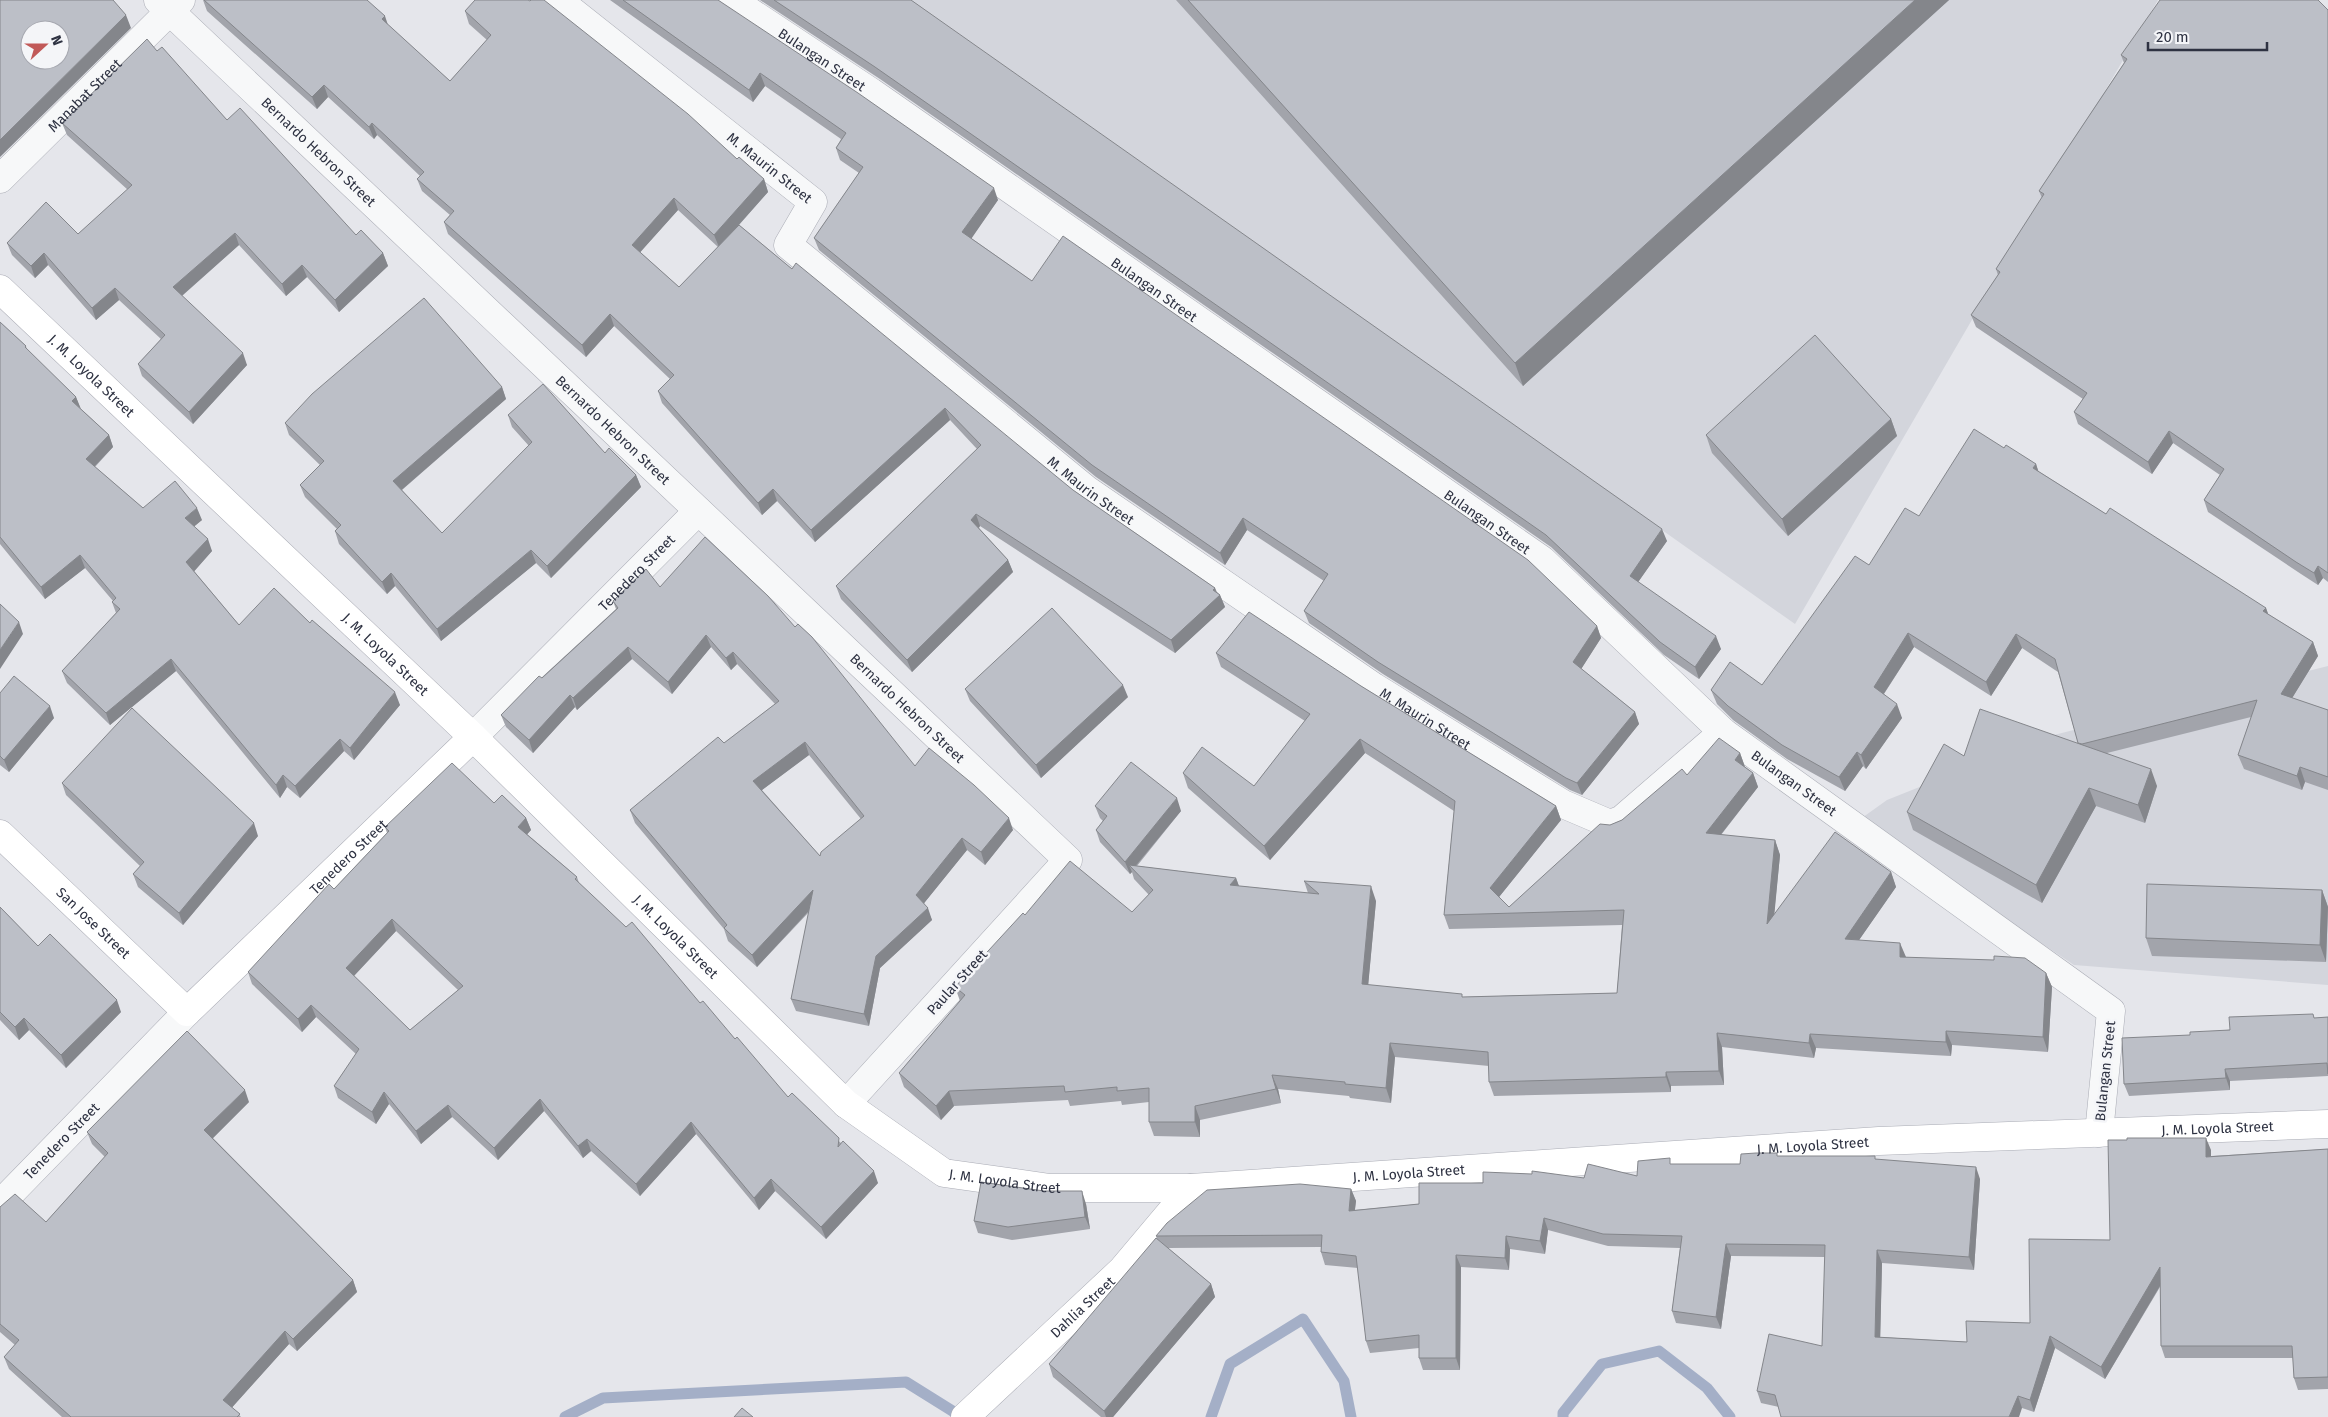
<svg xmlns="http://www.w3.org/2000/svg" width="2328" height="1417" viewBox="0 0 2328 1417" font-family="'Fira Sans',sans-serif">
<style>
.built{fill:#d3d5dc}
.lines{fill:none;stroke-linecap:round;stroke-linejoin:round}
.stream{stroke:#a4afc7;stroke-width:11}
.street-casing{stroke:#aaacb5;stroke-width:29}
.secondary-casing{stroke:#aaacb5;stroke-width:29}
.street{stroke:#f7f8f9;stroke-width:28}
.secondary{stroke:#fff;stroke-width:28}
.wall{fill:#a2a4ab;fill-rule:evenodd}
.shaded-wall{fill:#84868b}
.building{fill:#bcbfc7;stroke:#84868b;fill-rule:evenodd}
.labels{text-anchor:middle;stroke-width:5;stroke-linejoin:round;paint-order:stroke}
.street-label{font-size:14px;fill:#2e3242;stroke:#f4f5f8}
</style>
<rect width="100%" height="100%" fill="#e5e6eb"/>
<path class="built" d="M912 0H2158L1795 624Z
M2328 666V985L2074 965 1859 820 1887 800 2042 738Z"/>
<g class="lines">
<path class="stream" d="M565 1417 603 1398 906 1382 962 1417
M1211 1417 1230 1364 1303 1319 1344 1381 1351 1417
M1563 1417V1413L1602 1364 1659 1351 1707 1388 1730 1417"/>
<g class="street-casing">
<g id="street">
<path id="s1" d="M158 0 1068 860 846 1104"/>
<path id="s2" d="M558 0 813 202 788 245 1087 490 1374 687 1563 804 1610 824 1621 820 1723 732"/>
<path id="s3" d="M732 0 871 92 1542 560 1723 732 2111 1011 2099 1133"/>
<path id="s4" d="M0 179 181 0"/>
<path id="s5" d="M473 737 698 511"/>
<path id="s6" d="M0 1204 187 1012"/>
</g>
</g>
<g class="secondary-casing">
<g id="secondary">
<path id="s7" d="M0 289 473 737 846 1104 944 1173 1050 1188H1191L1879 1141 2328 1124"/>
<path id="s8" d="M0 834 187 1012 473 737"/>
<path id="s9" d="M965 1417 1122 1270 1191 1188"/>
</g>
</g>
<use href="#street" class="street"/>
<use href="#secondary" class="secondary"/>
</g>
<path class="wall" d="M203 0H367L388 25 450 81 487 40 469 24 465 11 737 159 764 179 768 192 739 225 792 269 1073 490 1215 588 1217 592 1220 595 1225 607 1175 653 980 526 979 528 1008 560 1013 572 912 672 841 599 836 586 977 449 950 420 815 542 777 501 762 515 662 403 658 391 670 379 614 326 586 357 448 234 444 222 450 215 422 191 417 179 420 176 377 135 374 139 328 97 317 109 207 11ZM678 210 718 247 679 287 640 252Z
M610 0H718L998 200 971 238 1032 281 1597 626 1601 638 1581 669 1635 712 1639 724 1582 795 1570 790 1383 674 1309 623 1304 611 1324 581 1247 530 1225 565 1096 477 819 250 814 238 859 173 840 160 836 148 841 139 765 86 753 102Z
M760 0H911L1667 541 1638 582 1721 649 1699 679 1664 655 1551 547 880 79Z
M1176 0H1949L1523 386Z
M2328 10V582L2323 578 2318 585 2301 574 2208 512 2204 500 2220 475 2173 443 2152 474 2078 424 2074 412 2083 399 1976 327 1971 315 1998 275 1996 269 2042 198 2039 191 2124 63 2121 55Z
M157 51 227 120 356 235 383 253 388 266 339 312 307 277 286 296 239 245 182 296 247 365 193 424 142 376 138 364 161 339 119 300 96 320 48 265 35 278 12 255 7 243 78 234 128 190 67 135 62 123Z
M0 322 26 346 27 350 76 397 80 408 109 435 113 447 95 467 143 508 202 520 194 526 212 551 194 571 239 625 310 623 400 705 354 760 344 751 300 798 287 787 280 798 176 671 110 725 67 683 62 671 116 613 112 602 113 601 85 568 45 599 0 544Z
M502 387 506 399 402 490 442 533 529 446 512 427 508 415 605 453 636 475 641 487 551 578 536 563 441 641 395 586 387 594 339 544 335 531 337 529 305 497 300 485 320 465 289 435 285 423Z
M1891 419 1897 436 1788 536 1712 453 1706 435Z
M2004 448 2036 464 2038 471 2106 514 2266 608 2268 614 2313 642 2318 656 2292 698 2328 710V790L2305 782 2302 790 2244 769 2238 755 2251 717 2107 753 2157 786 2145 823 2096 806 2042 903 1913 830 1907 812 1964 756 2078 743 2058 672 2022 648 1991 696 1914 647 1884 694 1902 718 1866 769 1863 766 1845 791 1787 759 1733 720 1717 704 1711 690 1762 685 1869 565 1919 516Z
M660 587 915 766 1013 830 985 865 967 850 924 903 932 920 880 968 869 1026 796 1011 791 999 809 912 757 967 728 941 724 929 635 823 630 810 724 743 775 704 737 664 731 670 711 647 672 694 632 659 577 710 575 707 533 753 506 727 501 715 616 609 613 601ZM809 755 861 819 820 856 762 790Z
M1216 653 1361 686 1556 806 1561 820 1499 897 1509 907 1610 825 1622 820 1687 775 1740 753 1745 767 1753 773 1758 787 1721 835 1775 840 1780 855 1774 914 1891 872 1896 887 1859 940 1906 957 2046 973 2052 987 2048 1052 1952 1045 1951 1056 1932 1055 1816 1048 1814 1058 1722 1047 1724 1085 1671 1086V1092L1494 1096 1489 1082V1066L1395 1057 1391 1103 1350 1098 1349 1096 1278 1089 1281 1103 1200 1120V1137L1154 1136 1149 1122V1102L1122 1105 1121 1101 1070 1106 1068 1100 954 1106 941 1120 904 1087 899 1073 960 1001 955 987 1025 915 1132 912 1149 895 1134 879 1132 872 1130 874 1100 842 1096 830 1103 821 1100 818 1095 806 1181 811 1137 866 1236 878 1239 886 1308 893 1304 881 1376 901 1368 985 1463 997 1617 993 1622 925 1449 929 1444 915 1454 811 1365 753 1270 860 1188 788 1183 773 1254 786 1305 721 1221 667Z
M965 689 1128 697 1041 778 970 701Z
M0 693 54 718 9 772 0 765Z
M62 783 258 836 183 925 138 887 133 874 140 866 66 795Z
M494 803 526 818 531 830 527 834 577 877 579 883 700 1003 735 1039 788 1097 841 1143 878 1183 826 1239 775 1191 759 1210 696 1134 640 1196 591 1151 583 1158 544 1111 498 1160 452 1117 421 1144 389 1104 376 1124 338 1098 334 1086 356 1054 316 1017 302 1032 252 984 248 972 334 889 387 833 385 827ZM396 931 458 990 410 1030 354 976Z
M2322 890 2328 907 2326 962 2152 956 2146 938Z
M0 907 38 946 121 1012 66 1068 29 1030 19 1040 0 1020Z
M2328 1017V1076L2230 1081V1090L2129 1096 2124 1084 2190 1035 2315 1018Z
M249 1102 213 1138 353 1280 357 1292 297 1351 289 1344 232 1407 241 1417H62L9 1369 4 1357 15 1345 0 1332V1207L46 1222 105 1157 92 1144 87 1132Z
M2328 1149V1389L2298 1390 2294 1378 2293 1358H2165L2161 1346 2160 1287 2105 1379 2055 1348 2034 1412 2022 1408 1779 1407 1761 1403 1757 1391 1822 1346 1825 1257 1731 1256 1721 1329 1676 1323 1672 1311 1680 1248 1608 1246 1548 1230 1545 1254 1510 1249 1509 1270 1461 1267 1460 1370H1423L1419 1358V1348L1370 1353 1366 1341 1358 1268 1325 1265 1321 1252V1247L1168 1248 1211 1284 1215 1297 1113 1417H1101L1053 1377 1049 1364 1157 1239 1156 1236 1351 1189 1356 1201 1355 1210 1419 1204 1483 1183 1584 1178 1637 1176 1672 1164H1740L1778 1156 1876 1159 1980 1179 1974 1270 1882 1263 1880 1337 1967 1342 2030 1323 2110 1240 2211 1150V1156Z
M1086 1204 1090 1229 1012 1240 978 1233 974 1221Z"/>
<path class="shaded-wall" d="M1915 0H1949L1523 386 1515 363Z
M126 15 131 28 0 157V140Z
M385 16 389 28 382 19Z
M760 73 765 86 753 102 749 90Z
M324 85 328 97 317 109 312 97Z
M372 123 377 135 374 139 369 127Z
M764 179 768 192 719 247 714 235Z
M994 188 998 200 967 245 962 232Z
M674 198 678 210 636 257 632 245Z
M235 233 239 245 177 300 173 287Z
M44 253 48 265 35 278 31 266Z
M383 253 388 266 339 312 335 300Z
M302 265 307 277 286 296 282 284Z
M115 288 119 300 96 320 92 308Z
M610 314 614 326 586 357 582 345Z
M243 353 247 365 193 424 189 412Z
M502 387 506 399 398 493 393 481Z
M76 397 81 409 72 401Z
M945 408 950 420 815 542 811 530Z
M1891 419 1897 436 1788 536 1782 519Z
M2169 431 2173 443 2152 474 2148 462Z
M109 435 113 447 90 471 86 459Z
M2036 464 2041 479 2033 468Z
M636 475 641 487 551 578 547 566Z
M773 489 777 501 762 515 758 503Z
M197 508 202 520 190 530 185 518Z
M976 514 980 526 975 532 971 520Z
M1243 518 1247 530 1225 565 1220 553Z
M1662 529 1667 541 1634 588 1630 576Z
M208 539 212 551 191 575 186 562Z
M531 550 536 563 441 641 437 629Z
M80 555 85 568 45 599 41 587Z
M1008 560 1013 572 912 672 907 660Z
M2318 566 2323 578 2318 585 2314 573Z
M391 573 395 586 387 594 382 582Z
M1215 588 1218 597 1220 595 1225 607 1175 653 1171 640Z
M2266 608 2271 622 2263 611Z
M19 622 23 634 0 669V650Z
M1597 626 1601 638 1578 674 1573 662Z
M1908 633 1914 647 1879 701 1874 687Z
M2016 634 2022 648 1991 696 1986 682Z
M706 635 711 647 672 694 668 682Z
M1716 636 1721 649 1699 679 1695 667Z
M2313 642 2318 656 2286 708 2281 694Z
M628 647 632 659 577 710 573 698Z
M733 652 737 664 731 670 726 658Z
M171 659 176 671 110 725 106 713Z
M1123 685 1128 697 1041 778 1036 765Z
M395 692 400 705 354 760 350 748Z
M570 695 575 707 533 753 529 740Z
M1897 704 1902 718 1866 769 1861 755Z
M50 706 54 718 9 772 4 760Z
M1635 712 1639 724 1582 795 1577 783Z
M340 739 344 751 300 798 295 786Z
M1360 739 1365 753 1270 860 1264 846Z
M805 742 809 755 758 793 753 781Z
M1857 752 1863 766 1845 791 1839 777Z
M1740 753 1745 767 1735 760Z
M2300 767 2305 782 2302 790 2297 776Z
M2151 769 2157 786 2145 823 2138 805Z
M1753 773 1758 787 1711 847 1706 833Z
M283 775 287 787 280 798 276 785Z
M2089 788 2096 806 2042 903 2036 885Z
M1177 798 1181 811 1133 869 1129 865 1132 872 1130 874 1125 862Z
M1556 806 1561 820 1495 902 1490 888Z
M526 818 531 830 523 839 518 827Z
M1009 818 1013 830 985 865 981 852Z
M254 823 258 836 183 925 179 913Z
M962 838 967 850 921 907 916 895Z
M1775 840 1780 855 1772 939 1767 924Z
M1891 872 1896 887 1850 953 1845 939Z
M1236 878 1241 892 1230 885Z
M1371 886 1376 901 1367 998 1362 984Z
M813 890 817 902 757 967 752 955Z
M2322 890 2328 907 2326 962 2320 945Z
M928 908 932 920 880 968 869 1026 864 1014 876 956Z
M392 919 396 931 350 980 346 968Z
M1900 943 1906 957 1905 971 1900 957Z
M2046 973 2052 987 2048 1052 2043 1037Z
M117 1000 121 1012 66 1068 61 1055Z
M311 1005 316 1017 302 1032 298 1019Z
M24 1018 29 1030 19 1040 15 1027Z
M1946 1031 1952 1045 1951 1056 1946 1042Z
M1717 1033 1722 1047 1724 1085 1719 1071Z
M1810 1034 1816 1048 1814 1058 1809 1043Z
M1390 1043 1395 1057 1391 1103 1386 1088Z
M2225 1069 2230 1081V1090L2226 1078Z
M1666 1072 1671 1086V1092L1666 1077Z
M1272 1075 1278 1089 1281 1103 1276 1089Z
M245 1090 249 1102 209 1142 204 1130Z
M949 1091 954 1106 941 1120 936 1106Z
M384 1092 389 1104 376 1124 372 1112Z
M540 1099 544 1111 498 1160 494 1148Z
M448 1105 452 1117 421 1144 416 1131Z
M1195 1106 1200 1120V1137L1195 1122Z
M691 1122 696 1134 640 1196 636 1184Z
M2206 1138 2211 1150V1169L2206 1157Z
M587 1139 591 1151 583 1158 578 1146Z
M1976 1167 1980 1179 1974 1270 1969 1257Z
M874 1171 878 1183 826 1239 821 1227Z
M771 1179 775 1191 759 1210 754 1198Z
M1351 1189 1356 1201 1353 1223 1349 1211Z
M1082 1191 1086 1204 1090 1229 1085 1217Z
M1544 1218 1548 1230 1545 1254 1540 1241Z
M1506 1236 1510 1249 1509 1270 1505 1258Z
M1726 1244 1731 1256 1721 1329 1716 1317Z
M1877 1250 1882 1263 1880 1349 1875 1337Z
M1456 1255 1461 1267 1460 1370 1456 1358Z
M2160 1267 2164 1279 2105 1379 2101 1367Z
M353 1280 357 1292 297 1351 293 1339Z
M1211 1284 1215 1297 1113 1417H1106L1104 1411Z
M285 1331 289 1344 228 1412 223 1400Z
M2050 1336 2055 1348 2034 1412 2030 1400Z
M2018 1396 2022 1408 2019 1417H2009Z"/>
<path class="building" d="M0 0H113L126 15 0 140ZM30 30H60V60H30Z
M204 0H367L385 16 382 19 450 81 491 35 465 11 475 0H528L530 1 531 0H544L688 114 737 159 739 157 764 179 714 235 674 198 632 245 679 287 739 225 792 269 796 263 1073 490 1215 588 1213 590 1220 595 1171 640 976 514 971 520 1008 560 907 660 836 586 981 445 945 408 811 530 773 489 758 503 658 391 674 375 610 314 582 345 444 222 454 211 417 179 424 172 372 123 369 127 324 85 312 97Z
M623 0H718L858 93 994 188 962 232 1032 281 1063 236 1528 560 1597 626 1573 662 1635 712 1577 783 1566 778 1378 662 1304 611 1328 574 1243 518 1220 553 1092 465 814 238 863 167 836 148 846 133 760 73 749 90Z
M774 0H911L1662 529 1630 576 1716 636 1695 667 1660 642 1546 535 875 67Z
M1188 0H1915L1515 363Z
M2160 0H2318L2328 10V573L2318 566 2314 573 2296 562 2204 500 2224 469 2169 431 2148 462 2074 412 2087 393 1971 315 2000 272 1996 269 2044 194 2039 191 2127 59 2121 55Z
M147 39 157 51 162 47 227 120 240 108 356 235 361 230 383 253 335 300 302 265 282 284 235 233 173 287 243 353 189 412 138 364 165 335 115 288 92 308 44 253 31 266 7 243 46 202 78 234 132 185 62 123Z
M424 298 502 387 393 481 442 533 532 442 508 415 543 384 605 453 609 448 636 475 547 566 531 550 437 629 391 573 382 582 335 531 341 525 300 485 324 461 285 423 312 394Z
M0 322 26 346 25 347 76 397 72 401 109 435 86 459 143 508 175 481 197 508 185 518 208 539 186 562 239 625 274 588 310 623 312 620 395 692 350 748 340 739 295 786 283 775 276 785 171 659 106 713 62 671 120 609 112 602 116 598 80 555 41 587 0 537Z
M1815 335 1891 419 1782 519 1706 435Z
M1974 429 2004 448 2006 445 2036 464 2033 468 2106 514 2110 508 2266 608 2263 611 2313 642 2281 694 2328 710V777L2300 767 2297 776 2238 755 2257 700 2082 744 2078 743 2055 659 2016 634 1986 682 1908 633 1874 687 1897 704 1861 755 1857 752 1839 777 1782 745 1728 706 1711 690 1730 662 1762 685 1855 556 1869 565 1905 508 1919 516Z
M705 537 768 596 795 627 798 624 812 637 915 766 929 748 974 785 1009 818 981 852 962 838 916 895 928 908 876 956 864 1014 791 999 813 890 752 955 724 928 727 925 630 810 718 737 724 743 779 701 733 652 726 658 706 635 668 682 628 647 573 698 570 695 529 740 501 715 539 676 542 678 618 608 613 601 646 569 660 587ZM805 742 864 816 821 852 820 856 753 781Z
M0 604 19 622 0 650Z
M1052 608 1123 685 1036 765 965 689Z
M1249 612 1361 686 1556 806 1490 888 1509 907 1600 824 1610 825 1622 820 1682 769 1687 775 1719 738 1740 753 1735 760 1753 773 1706 833 1775 840 1767 924 1835 832 1891 872 1845 939 1900 943V957L1994 960V956L2025 958 2046 973 2043 1037 1946 1031V1042L1927 1041 1810 1034 1809 1043 1717 1033 1719 1071 1666 1072V1077L1489 1082 1488 1052 1390 1043 1386 1088 1345 1084V1082L1272 1075 1276 1089 1195 1106V1122H1149V1088L1117 1091V1087L1065 1092 1064 1086 949 1091 936 1106 899 1073 965 995 955 987 1023 913 1025 915 1070 861 1132 912 1153 890 1129 865 1236 878 1230 885 1319 894 1304 881 1371 886 1362 984 1462 994V997L1617 993 1624 910 1444 915 1455 801 1360 739 1264 846 1183 773 1202 747 1254 786 1310 714 1216 653Z
M14 676 50 706 4 760 0 756V693Z
M132 708 254 823 179 913 133 874 144 862 62 783Z
M1980 709 2151 769 2138 805 2089 788 2036 885 1907 812 1944 744 1964 756Z
M1131 762 1177 798 1125 862 1096 830 1107 816 1095 806Z
M452 763 494 803 502 795 526 818 518 827 577 877 575 879 626 927 632 922 700 1003 703 1001 735 1039 737 1037 788 1097 792 1093 839 1138 838 1147 843 1141 874 1171 821 1227 771 1179 754 1198 691 1122 636 1184 587 1139 578 1146 540 1099 494 1148 448 1105 416 1131 384 1092 372 1112 334 1086 359 1049 311 1005 298 1019 248 972 329 884 334 889 389 831 385 827ZM392 919 463 986 410 1030 346 968Z
M2147 884 2322 890 2320 945 2146 938Z
M0 907 38 946 50 934 117 1000 61 1055 24 1018 15 1027 0 1012Z
M2313 1014 2314 1018 2328 1017V1074L2327 1063 2225 1069 2226 1078 2124 1084 2122 1038 2190 1035V1032L2230 1030 2229 1017Z
M187 1031 245 1090 204 1130 353 1280 293 1339 285 1331 223 1400 240 1414 237 1417H71L4 1357 19 1340 0 1324V1207L15 1194 46 1222 108 1153 87 1132Z
M2127 1138H2206V1157L2328 1149V1377L2294 1378 2292 1346H2161L2160 1267 2101 1367 2050 1336 2030 1400 2018 1396 2009 1417H1781L1775 1395 1757 1391 1769 1334 1822 1346 1825 1245 1726 1244 1716 1317 1672 1311 1682 1236 1603 1234 1544 1218 1540 1241 1506 1236 1505 1258 1456 1255V1358H1419V1335L1366 1341 1356 1256 1321 1252 1322 1235 1156 1236 1167 1223 1207 1190 1300 1184 1351 1189 1349 1211 1419 1204V1183H1483V1172L1532 1174V1171L1584 1178 1588 1164 1637 1176 1638 1161 1670 1158V1164H1740L1741 1154 1756 1153H1777V1156H1875V1159L1976 1167 1969 1257 1877 1250 1875 1337 1967 1342 1966 1321 2030 1323 2029 1239 2110 1240 2108 1140H2127Z
M981 1182 1044 1191H1082L1085 1217 1008 1227 974 1221Z
M1156 1238 1211 1284 1104 1411 1049 1364Z
M742 1408 753 1417H734Z"/>
<g class="labels">
<g class="street-label">
<text dy="5" stroke="none"><textPath href="#s3" startOffset="108">Bulangan Street</textPath></text>
<text dy="5" stroke="none"><textPath href="#s4" startOffset="119">Manabat Street</textPath></text>
<text dy="5" stroke="none"><textPath href="#s1" startOffset="221">Bernardo Hebron Street</textPath></text>
<text dy="5" stroke="none"><textPath href="#s2" startOffset="270">M. Maurin Street</textPath></text>
<text dy="5" stroke="none"><textPath href="#s3" startOffset="512">Bulangan Street</textPath></text>
<text dy="5" stroke="none"><textPath href="#s7" startOffset="126">J. M. Loyola Street</textPath></text>
<text dy="5" stroke="none"><textPath href="#s1" startOffset="626">Bernardo Hebron Street</textPath></text>
<text dy="5" stroke="none"><textPath href="#s2" startOffset="765">M. Maurin Street</textPath></text>
<text dy="5" stroke="none"><textPath href="#s3" startOffset="918">Bulangan Street</textPath></text>
<text dy="5" stroke="none"><textPath href="#s5" startOffset="232">Tenedero Street</textPath></text>
<text dy="5" stroke="none"><textPath href="#s7" startOffset="531">J. M. Loyola Street</textPath></text>
<text dy="5" stroke="none"><textPath href="#s1" startOffset="1031">Bernardo Hebron Street</textPath></text>
<text dy="5" stroke="none"><textPath href="#s2" startOffset="1170">M. Maurin Street</textPath></text>
<text dy="5" stroke="none"><textPath href="#s3" startOffset="1322">Bulangan Street</textPath></text>
<text dy="5" stroke="none"><textPath href="#s8" startOffset="482">Tenedero Street</textPath></text>
<text dy="5" stroke="none"><textPath href="#s8" startOffset="129">San Jose Street</textPath></text>
<text dy="5" stroke="none"><textPath href="#s7" startOffset="936">J. M. Loyola Street</textPath></text>
<text transform="translate(957 982) rotate(-48)" y="5">Paular Street</text>
<text transform="translate(2105 1071) rotate(-84)" y="5">Bulangan Street</text>
<text dy="5" stroke="none"><textPath href="#s7" startOffset="2571">J. M. Loyola Street</textPath></text>
<text dy="5" stroke="none"><textPath href="#s6" startOffset="88">Tenedero Street</textPath></text>
<text dy="5" stroke="none"><textPath href="#s7" startOffset="2166">J. M. Loyola Street</textPath></text>
<text dy="5" stroke="none"><textPath href="#s7" startOffset="1761">J. M. Loyola Street</textPath></text>
<text dy="5" stroke="none"><textPath href="#s7" startOffset="1356">J. M. Loyola Street</textPath></text>
<text dy="5" stroke="none"><textPath href="#s9" startOffset="161">Dahlia Street</textPath></text>
</g>
</g>
<g transform="translate(45 45) rotate(69)"><circle r="24" fill="#f4f5f8" stroke="#a5a7af"/>
<path d="M0-4L9 19L0 12L-9 19Z" fill="#c15958"/>
<text y="-8" font-size="14" font-weight="bold" text-anchor="middle" fill="#2e3242">N</text>
</g>
<path d="M2148 42v8h119v-8" fill="none" stroke="#2e3242" stroke-width="2.5"/>
<text x="2156" y="42" font-size="15" fill="#2e3242" stroke="#f4f5f8" stroke-width="4" paint-order="stroke">20 m</text>
</svg>
